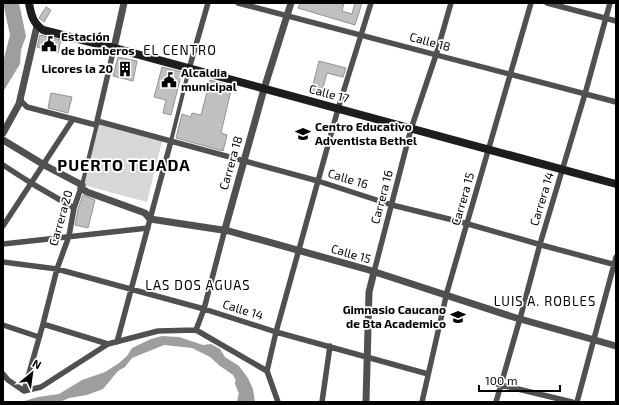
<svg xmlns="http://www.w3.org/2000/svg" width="619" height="405" viewBox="0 0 619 405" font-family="'Exo 2',sans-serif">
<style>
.green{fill:#d7d7d7}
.water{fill:#9e9e9e}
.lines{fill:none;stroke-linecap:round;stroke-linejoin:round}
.river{stroke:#9e9e9e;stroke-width:10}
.building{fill:#c0c0c0;stroke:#949494}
.pedestrian{stroke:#505050;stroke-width:4}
.minor{stroke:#505050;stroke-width:5.5}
.tertiary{stroke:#505050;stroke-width:7}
.secondary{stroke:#1d1d1d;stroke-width:8}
.labels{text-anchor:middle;stroke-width:3.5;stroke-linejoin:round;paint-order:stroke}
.poi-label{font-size:12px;font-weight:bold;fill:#000;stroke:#fff;text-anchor:start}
.street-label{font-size:12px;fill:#000;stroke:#fff}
.neighbourhood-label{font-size:13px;letter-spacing:1px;fill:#000;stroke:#fff}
.district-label{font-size:16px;font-weight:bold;letter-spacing:1px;fill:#000;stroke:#fff}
</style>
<rect width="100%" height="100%" fill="#fff"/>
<path class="green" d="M98 124 162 141 147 202 83 185Z"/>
<path class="water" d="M3 3H19L26 36 21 50 20 64 3 92V62L10 35Z
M162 336 179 337 203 345 211 344 220 349 225 357 239 366 248 378 253 389 255 402H244V395L233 375 220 366 210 357 192 348 164 345 132 358 125 367 118 371 103 389 87 395 69 398 60 402H21L38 397 59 394 82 380 105 372 119 363 127 356 132 348 151 339Z"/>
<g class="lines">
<path class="river" d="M240 383 244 393 242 402"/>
</g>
<path class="building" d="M300 3H344L342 11 352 14 355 3H362L355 25 298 8Z
M46 7 51 10 44 22 39 18Z
M40 35 61 40 58 53 37 47Z
M118 57 137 61 133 81 113 76Z
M319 61 346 68 343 77 327 73 321 95 311 93Z
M162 67 182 72 171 115 163 113 166 100 154 97Z
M210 80 232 86 221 133 227 135 223 151 176 138 182 114 191 117 192 113 201 115Z
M51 93 72 97 68 113 48 108Z
M83 195 95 200 88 228 75 225 78 209Z"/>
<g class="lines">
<path class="pedestrian" d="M171 141 189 69
M82 185 97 124"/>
<path class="minor" d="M238 3 616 102
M547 3 616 21
M114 48 97 121 318 181 392 205 461 222 545 246 616 265
M189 69 208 3
M20 97 22 102 27 107 96 125
M3 165 31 183 74 208
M3 226 73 119
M3 244 148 228
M3 262 57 269 204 309 276 332 428 374
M374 272 411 129 436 55 451 3
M43 324 108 344
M3 325 39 337
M196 330 204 309 225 229
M117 342 171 141
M267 371 276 332 338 109 371 3
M3 374 8 380 24 391 41 387 108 344 158 331 196 330 267 371 278 402
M497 384 572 402
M24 391 43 324 57 269 69 236 74 208 82 185
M322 402 330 346
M422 402 447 292 531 3
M496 402 521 315 540 244 585 94 610 3
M577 402 616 257"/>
<path class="tertiary" d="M114 48 124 3
M3 133 19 104 37 26
M3 140 46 166 82 185
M81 188 87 192 145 213 150 219 229 231 369 270 513 317 616 346
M225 229 264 89 291 3
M366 402 369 292 374 272"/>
<path class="secondary" d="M29 3C31 15 33 23 43 30L114 48 616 184"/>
</g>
<defs>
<g id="civic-bare" transform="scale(1.2)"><path d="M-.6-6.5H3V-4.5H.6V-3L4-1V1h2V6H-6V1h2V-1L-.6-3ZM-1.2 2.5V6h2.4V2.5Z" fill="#000" stroke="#fff" stroke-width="2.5" paint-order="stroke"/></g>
<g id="building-bare" transform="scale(1.2)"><path d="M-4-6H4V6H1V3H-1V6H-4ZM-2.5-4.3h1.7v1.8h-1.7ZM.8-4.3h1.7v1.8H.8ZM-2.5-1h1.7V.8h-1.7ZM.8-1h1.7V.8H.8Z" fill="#000" stroke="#fff" stroke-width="2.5" paint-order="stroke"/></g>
<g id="school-bare" transform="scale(1.2)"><path d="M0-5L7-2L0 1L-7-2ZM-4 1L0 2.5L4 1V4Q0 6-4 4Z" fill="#000" stroke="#fff" stroke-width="2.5" paint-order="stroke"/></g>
</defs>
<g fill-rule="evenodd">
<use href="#civic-bare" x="49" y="44"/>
<use href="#building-bare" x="125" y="69"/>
<use href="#civic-bare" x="169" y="80"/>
<use href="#school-bare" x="303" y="134"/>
<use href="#school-bare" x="458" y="317"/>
</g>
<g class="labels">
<g class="poi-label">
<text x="61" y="41">Estación<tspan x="61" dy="14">de bomberos</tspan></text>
<text x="113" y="73" text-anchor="end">Licores la 20</text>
<text x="181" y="77">Alcaldia<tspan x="181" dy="14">municipal</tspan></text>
<text x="315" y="131">Centro Educativo<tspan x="315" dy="14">Adventista Bethel</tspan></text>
<text x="446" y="314" text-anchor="end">Gimnasio Caucano<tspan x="446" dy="14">de Bta Academico</tspan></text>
</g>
<g class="street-label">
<text transform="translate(430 42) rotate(15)" y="4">Calle 18</text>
<text transform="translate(329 94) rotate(15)" y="4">Calle 17</text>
<text transform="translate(231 163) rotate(-74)" y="4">Carrera 18</text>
<text transform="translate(348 179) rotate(17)" y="4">Calle 16</text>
<text transform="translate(382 197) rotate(-75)" y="4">Carrera 16</text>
<text transform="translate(463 199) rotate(-74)" y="4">Carrera 15</text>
<text transform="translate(542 199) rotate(-73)" y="4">Carrera 14</text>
<text transform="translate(61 218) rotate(-74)" y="4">Carrera 20</text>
<text transform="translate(351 254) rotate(16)" y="4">Calle 15</text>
<text transform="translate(243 310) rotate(17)" y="4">Calle 14</text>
</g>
<g class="neighbourhood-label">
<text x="180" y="55">EL CENTRO</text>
<text x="198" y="290">LAS DOS AGUAS</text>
<text x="545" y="306">LUIS A. ROBLES</text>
</g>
<g class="district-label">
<text x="124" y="171">PUERTO TEJADA</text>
</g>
</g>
<rect width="619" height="405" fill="none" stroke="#000000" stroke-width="8"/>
<g transform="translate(32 373) rotate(29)" stroke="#ffffff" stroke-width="3" paint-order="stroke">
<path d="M0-3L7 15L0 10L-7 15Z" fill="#000000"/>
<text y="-6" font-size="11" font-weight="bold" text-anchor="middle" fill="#000000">N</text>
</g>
<path d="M479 385v6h81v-6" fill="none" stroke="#000000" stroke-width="2"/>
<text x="485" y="385" font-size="12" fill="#000000" stroke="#ffffff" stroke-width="3" paint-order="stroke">100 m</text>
</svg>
